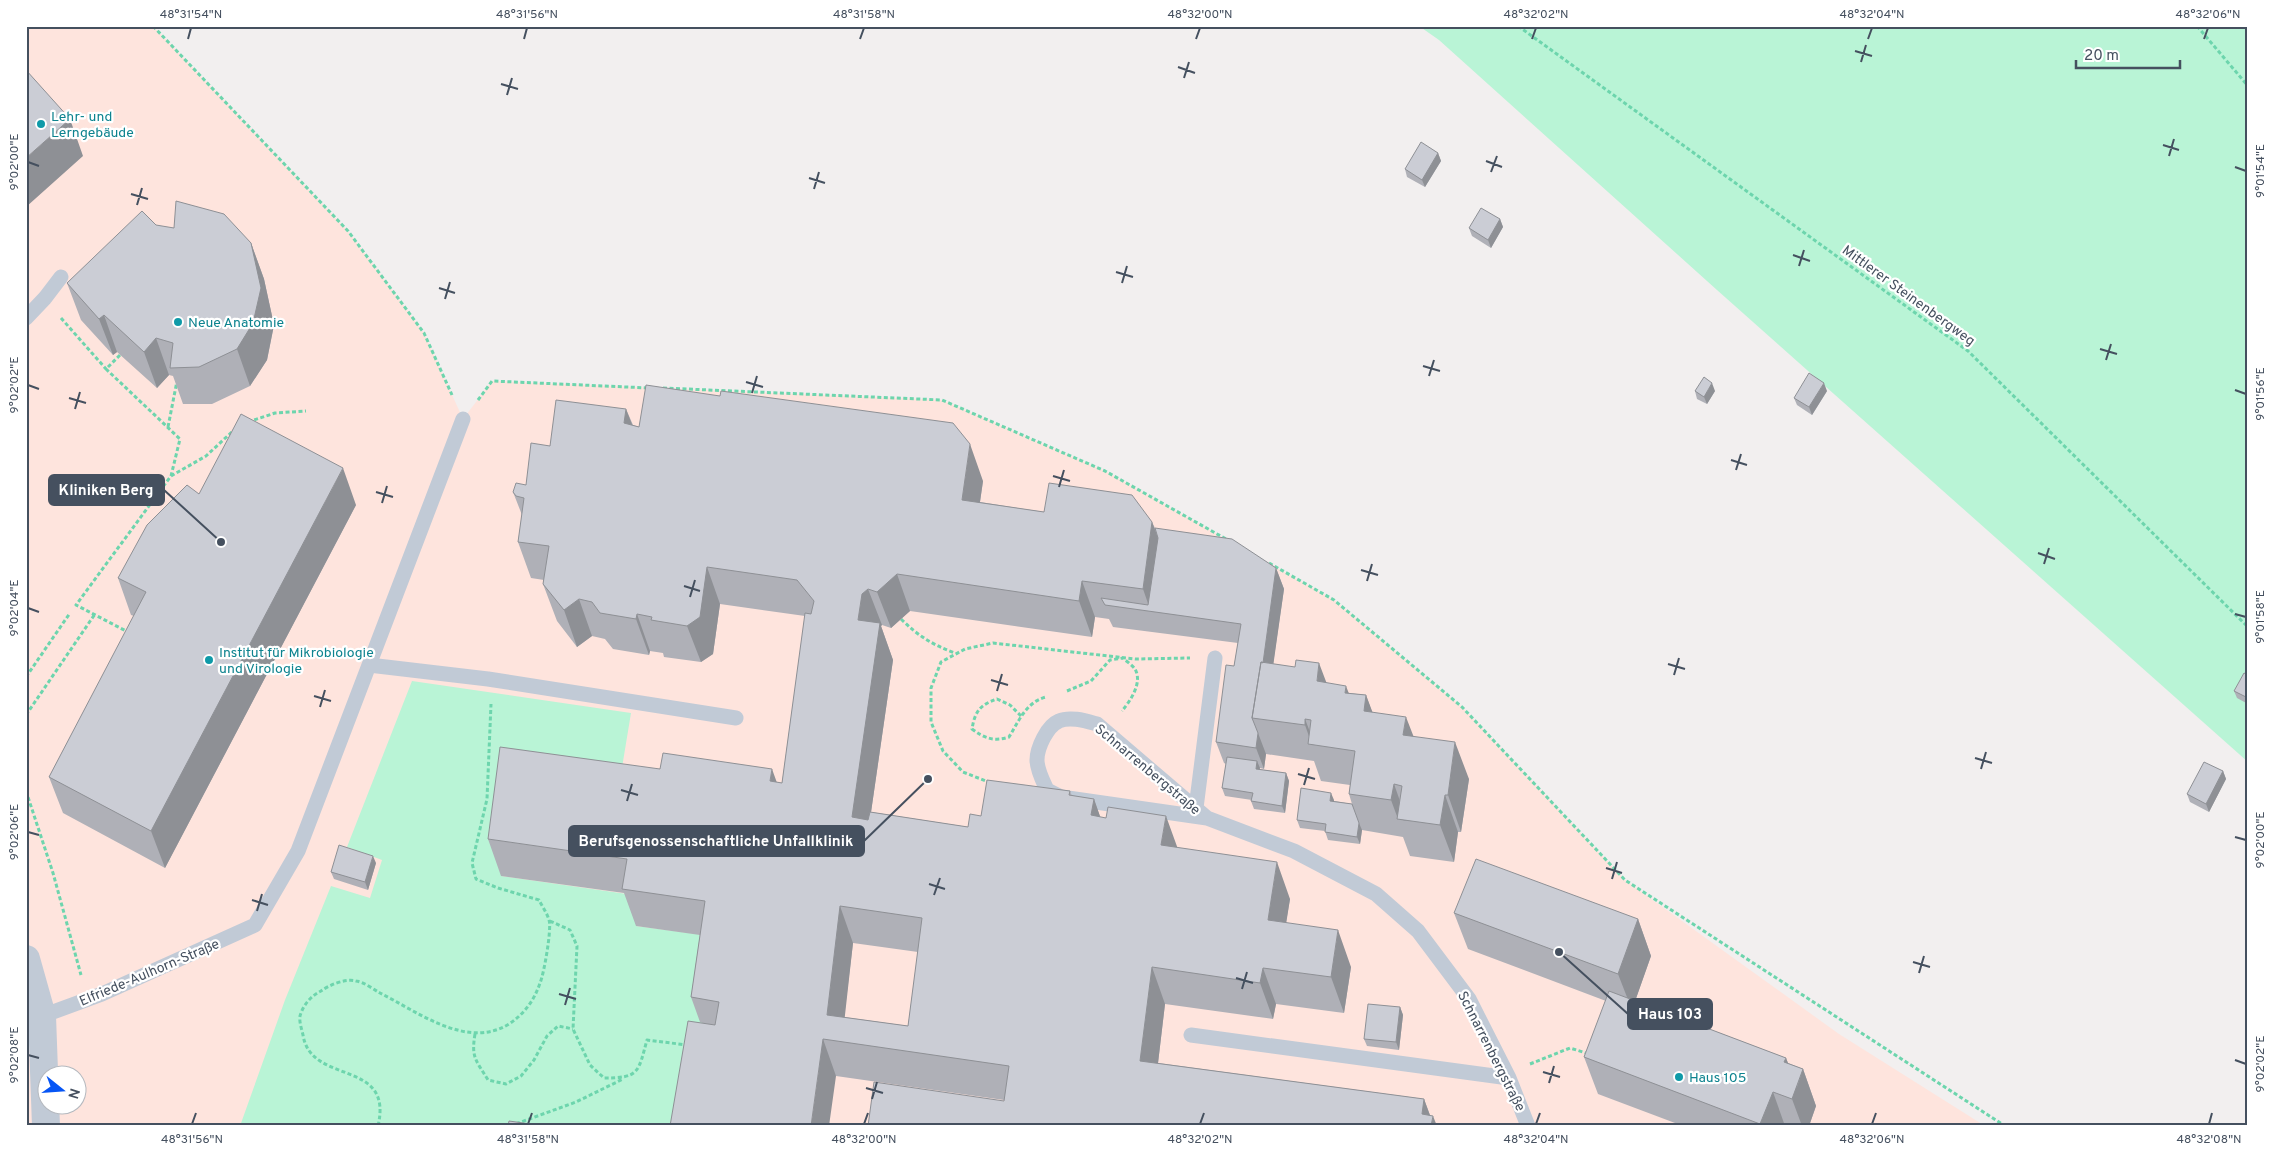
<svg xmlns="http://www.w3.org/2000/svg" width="2274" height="1152" viewBox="0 0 2274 1152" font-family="Overpass,sans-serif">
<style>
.medical{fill:#fee4dd;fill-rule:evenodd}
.green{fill:#b9f4d6}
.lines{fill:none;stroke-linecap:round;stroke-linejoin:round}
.path{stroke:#6dd5ad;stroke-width:3;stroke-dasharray:4 2.5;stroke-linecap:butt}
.service{stroke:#c1cad6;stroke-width:15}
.minor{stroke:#c1cad6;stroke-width:28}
.wall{fill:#afb0b7;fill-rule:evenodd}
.shaded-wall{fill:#8e9095}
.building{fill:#cbcdd5;stroke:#8e9095;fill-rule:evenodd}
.ticks{fill:none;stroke:#45505f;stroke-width:2}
.culture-dot{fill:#0f9aa8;stroke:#fff;stroke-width:2}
.labels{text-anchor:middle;stroke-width:4.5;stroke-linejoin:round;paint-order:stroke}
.culture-label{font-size:14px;fill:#0d838f;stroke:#fff;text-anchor:start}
.street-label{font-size:14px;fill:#45505f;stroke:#fff}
.leader{fill:none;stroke:#45505f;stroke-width:2}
.callout-dot{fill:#45505f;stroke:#fff;stroke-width:2}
.callout{fill:#45505f;stroke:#45505f;stroke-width:2}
.callout-label{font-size:15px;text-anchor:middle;font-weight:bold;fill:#fff}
.neatline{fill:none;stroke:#45505f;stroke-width:2}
.ticks-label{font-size:12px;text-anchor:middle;fill:#45505f}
</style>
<rect width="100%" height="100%" fill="#f2efef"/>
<path class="medical" d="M26 26H153L348 231 424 333 463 419 492 381 942 400 1105 471 1334 600 1462 707 1625 880 1839 1034 1985 1126H26ZM48 1074H78V1104H48Z"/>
<path class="green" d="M1419 26H2248V762L1717 290 1439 40Z
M412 681 631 713 617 798 501 876 641 896 636 926 719 937 689 1126H240L285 1000 331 886 370 898 382 860 347 847Z"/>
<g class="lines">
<path class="path" d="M153 26 348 231 424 333 452 395
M1518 26 1968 351 2248 627
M2197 26 2248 86
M61 318 106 369
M120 355 106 369 180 439 171 476 76 605 128 632
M663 388 942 400 1105 471 1226 539
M478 400 492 381 649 388
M248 422 275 413 306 411
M168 427 177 381
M171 476 206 456 234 430
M1269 563 1334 600 1462 707 1625 880 2005 1126
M901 619C918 636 933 645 955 653
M26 677 70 613
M1067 691 1091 681 1110 660 1123 658C1126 661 1132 665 1135 669 1143 683 1130 701 1122 711
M26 715 95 614
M1021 716 1010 705 997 699C980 705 975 711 972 729 984 738 994 742 1009 737 1019 721 1026 702 1046 697
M991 783 963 772 943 751 931 722V688L941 662 965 649 993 643 1135 659 1190 658
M26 791 53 873 81 975
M550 921 570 930 577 946 573 1029 590 1065 604 1078C640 1078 638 1072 647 1040L687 1045
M475 1034C471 1058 476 1060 488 1080L506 1084 521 1076 534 1060 547 1036 558 1026 573 1029
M1530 1064 1570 1048 1589 1054
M378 1126C394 1058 311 1086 303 1035 302 1030 299 1022 300 1016 303 1005 311 996 321 991 329 985 346 978 356 981 364 982 373 989 380 993 418 1012 467 1050 509 1024 524 1014 534 1001 540 983 544 974 552 928 549 920 547 913 542 906 539 900L498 888 476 879 472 863 487 799 491 704
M510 1126 576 1102 623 1079"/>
<path class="service" d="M26 318 45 298 61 277
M369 665 488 679 736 718
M1196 808 1215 658
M1207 818 1097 724C1086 721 1070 716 1059 721 1047 726 1037 748 1037 760 1037 770 1043 781 1047 790L1061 797 1207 818 1294 851 1376 894 1418 931 1469 999 1509 1078 1528 1126
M42 1016 102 994 255 925 298 851 463 419
M1191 1035 1509 1078"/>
<path class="minor" d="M26 959 42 1016 46 1126"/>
</g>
<path class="wall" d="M1438 153 1441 161 1425 187 1407 177 1405 169Z
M1500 219 1503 227 1491 248 1472 236 1469 228Z
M251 243 264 279 274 325 267 360 250 386 212 404H183L173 376 169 375 157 388 117 352 113 355 81 320 67 283Z
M1695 391H1715L1707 404 1697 399Z
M1827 391 1812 415 1797 405 1794 398Z
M626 409 633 425 639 427 983 481 980 502 1044 512 1152 522 1155 528 1276 568 1284 589 1273 664 1327 683 1349 693 1366 695 1372 712 1413 736 1469 779 1461 832H1458L1454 862 1410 856 1403 837 1362 830 1360 844 1328 840 1325 831 1300 828 1297 820 1334 800V801L1352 804 1349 794 1350 785 1321 781 1314 761 1266 754 1264 769 1260 768 1259 769 1286 773 1289 781 1285 813 1254 809 1251 801 1252 800 1225 796 1222 788 1226 764 1224 763 1216 742 1234 666 1238 643 1113 627 1109 619 1095 617 1092 637 910 611 891 628 882 625 881 626 893 660 871 812 968 827 981 816 1070 791 1072 796 1094 799 1100 817 1177 848 1290 899 1286 922 1351 967 1344 1013 1276 1004 1273 1019 1165 1004 1158 1063 1424 1099 1430 1115 1004 1100 836 1076 700 1022 691 997 700 935 636 926 624 893 501 876 488 839 660 769 782 783 805 616 720 604 713 654 701 662 664 657 663 653 650 651 649 655 613 649 605 639 592 636 577 647 557 621 543 584 544 580 531 578 518 542 522 515 513 492 526 485 550 446ZM853 943 918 952 908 1026 844 1017Z
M199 494 356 505 165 868 63 813 49 777 134 616 131 615 118 578Z
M2248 675V704L2237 698 2234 691Z
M2223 771 2226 779 2209 812 2190 802 2187 794Z
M376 863 368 890 334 879 331 872Z
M1454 913 1638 919 1651 956 1635 1001 1786 1058 1788 1063 1803 1069 1816 1106 1809 1126H1683L1598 1094 1584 1057 1606 1001 1468 949Z
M1400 1007 1403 1015 1399 1050 1367 1046 1364 1039Z"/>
<path class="shaded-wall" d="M70 119 83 156 26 207V158Z
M1438 153 1441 161 1425 187 1422 180Z
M1500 219 1503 227 1491 248 1488 240Z
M251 243 264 279 274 325 267 360 250 386 237 349Z
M104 315 117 352 113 355 99 319Z
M156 338 169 375 157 388 144 352Z
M1712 383 1715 391 1707 404 1704 397Z
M1824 383 1827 391 1812 415 1809 407Z
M626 409 640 445 624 423Z
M970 444 983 481 975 536 962 500Z
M343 468 356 505 165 868 151 831Z
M1152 522 1166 559 1151 612 1143 589Z
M707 567 720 604 713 654 701 662 687 626Z
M1276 568 1284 589 1271 681 1262 670Z
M897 574 910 611 891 628 877 592Z
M1082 581 1095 617 1092 637 1079 601Z
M868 589 882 625 881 626 893 660 865 854 852 817 858 620 862 594Z
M579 599 592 636 577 647 564 610Z
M637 614 650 651 649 655 636 619Z
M1319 663 1333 700 1317 681Z
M1346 686 1360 722 1345 693Z
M2248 693V703L2246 697Z
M1366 695 1380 732 1364 711Z
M1406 717 1420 753 1403 735Z
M1305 719 1315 745H1312L1305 725Z
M1258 733 1266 754 1264 769 1256 748Z
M1455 742 1469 779 1461 832 1448 795Z
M1257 761 1260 768 1258 776 1256 769Z
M772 769 785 805 770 781Z
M2223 771 2226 779 2209 812 2206 804Z
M1286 773 1289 781 1285 813 1282 806Z
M1394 784 1407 821 1398 819 1391 800Z
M1331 793 1334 800 1333 808 1330 801Z
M1445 795 1458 832 1454 862 1440 825Z
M1094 799 1107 836 1091 815Z
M1166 816 1179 852 1161 845Z
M1359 823 1362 830 1360 844 1357 837Z
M373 856 376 863 368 890 365 882Z
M1277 862 1290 899 1281 956 1268 920Z
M840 906 853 943 842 1042 827 1015Z
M1638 919 1651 956 1632 1010 1618 974Z
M1338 930 1351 967 1344 1013 1331 977Z
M1152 967 1165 1004 1154 1097 1140 1061Z
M1263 968 1276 1004 1273 1019 1260 983Z
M1400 1007 1403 1015 1399 1050 1396 1042Z
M823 1039 836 1076 829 1126H811Z
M1786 1058 1797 1087 1803 1069 1816 1106 1809 1126H1802L1792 1099 1784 1062Z
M1773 1092 1785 1126H1761L1760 1124Z
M1424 1099 1432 1121 1433 1116 1437 1126H1426L1422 1114Z"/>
<path class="building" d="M26 70 70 119 26 158Z
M1421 142 1438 153 1422 180 1405 169Z
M176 201 224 214 251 243 261 288 253 323 237 349 199 367 170 368 173 343 156 338 144 352 104 315 99 319 67 283 142 211 156 225 174 228Z
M1481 208 1500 219 1488 240 1469 228Z
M1809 373 1824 383 1809 407 1794 398Z
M1704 377 1712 383 1704 397 1695 391Z
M646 385 720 396 721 391 953 423 970 444 962 500 1044 512 1049 483 1132 495 1152 522 1143 589 1082 581 1079 601 897 574 877 592 868 589 862 594 858 620 880 623 852 817 868 820 870 812 968 827 970 814 981 816 987 780 1070 791 1069 795 1094 799 1091 815 1106 818 1108 807 1166 816 1161 845 1277 862 1268 920 1338 930 1331 977 1263 968 1260 983 1152 967 1140 1061 1424 1099 1422 1114 1433 1116 1431 1126H868L874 1082 1004 1101 1009 1066 823 1039 811 1126H670L688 1021 715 1025 719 1002 691 997 705 901 622 889 627 859 488 839 500 747 660 769 663 753 772 769 770 781 782 783 805 613 811 614 814 601 797 580 707 567 700 617 687 626 651 620 652 617 637 614 636 619 600 613 592 602 579 599 564 610 543 584 549 546 518 542 524 498 516 496 513 492 516 483 526 485 531 443 550 446 556 400 626 409 624 423 639 427ZM840 906 922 918 908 1026 827 1015Z
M241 414 343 468 151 831 49 777 146 592 118 578 147 525 187 485 199 494Z
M1155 528 1232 539 1276 568 1263 663 1261 662 1252 718 1258 733 1256 748 1216 742 1226 665 1234 666 1241 624 1105 605 1101 598 1148 605 1158 538Z
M1296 660 1319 663 1317 681 1346 686 1345 693 1366 695 1364 711 1406 717 1403 735 1455 742 1448 795H1445L1440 825 1397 819 1402 786 1394 784 1391 800 1349 794 1355 751 1308 744 1311 720 1305 719V725L1252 718 1261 662 1295 667Z
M2244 673 2248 675V693L2246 697 2234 691Z
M1227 757 1257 761 1256 769 1286 773 1282 806 1251 801 1253 793 1222 788Z
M2204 762 2223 771 2206 804 2187 794Z
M1301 788 1331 793 1330 801 1352 804 1359 823 1357 837 1325 832 1326 824 1297 820Z
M339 845 373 856 365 882 331 872Z
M1476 859 1638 919 1618 974 1454 913Z
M1609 991 1786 1058 1784 1062 1803 1069 1792 1099 1773 1092 1760 1124 1584 1057Z
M1368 1004 1400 1007 1396 1042 1364 1039Z
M509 1121 545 1126H508Z"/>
<path class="ticks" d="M188 39 191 28M524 39 527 28M860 39 864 28M1196 39 1200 28M1532 39 1536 28M1868 39 1872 28M2204 39 2208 28M1855 51 1872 56M1861 62 1866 45M1178 67 1195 73M1184 78 1189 62M501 84 518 89M507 95 512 78M2163 145 2179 150M2169 156 2174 139M1486 161 1502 167M28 162 39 166M2235 167 2246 171M1491 172 1497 156M809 178 825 183M814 189 819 172M131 194 148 199M137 205 142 188M1793 255 1810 261M1799 266 1804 250M1116 272 1133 277M1122 283 1127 266M439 288 455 293M445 299 450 282M2100 349 2117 354M2106 360 2111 344M1423 366 1440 371M1429 376 1434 360M746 382 763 387M28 385 39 389M2235 390 2246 394M752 393 757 376M69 398 86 403M75 409 80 392M1731 460 1747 465M1736 470 1741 454M1053 476 1070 481M1059 487 1064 470M376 492 393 497M382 503 387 486M2038 553 2055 559M2044 564 2049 548M1361 570 1378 575M1367 581 1372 564M684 586 700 591M690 597 695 580M28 608 39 612M2235 614 2246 617M1668 664 1685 669M1674 675 1679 658M991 680 1008 685M997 691 1002 674M314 696 331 701M320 707 325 690M1975 758 1992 763M1981 769 1986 752M1298 774 1315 779M1304 785 1309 768M621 790 638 795M627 801 632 784M28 832 39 835M2235 837 2246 840M1606 868 1622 873M1612 879 1617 862M929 884 945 889M934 895 940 878M252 900 268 905M257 911 262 894M1913 962 1930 967M1919 973 1924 956M1236 978 1253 983M1242 989 1247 972M559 994 576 999M565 1005 570 988M28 1055 39 1058M2235 1060 2246 1064M1543 1072 1560 1077M1549 1083 1554 1066M866 1088 883 1093M872 1099 877 1082M192 1124 196 1113M528 1124 532 1113M864 1124 868 1113M1200 1124 1204 1113M1536 1124 1540 1113M1872 1124 1876 1113M2209 1124 2212 1113"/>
<g class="culture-dot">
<circle cx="41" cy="124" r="5"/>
<circle cx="178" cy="322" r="5"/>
<circle cx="209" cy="660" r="5"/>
<circle cx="1679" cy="1077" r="5"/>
</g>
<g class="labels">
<g class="culture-label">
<text x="51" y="121">Lehr- und<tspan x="51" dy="16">Lerngebäude</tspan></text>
<text x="188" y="327">Neue Anatomie</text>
<text x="219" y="657">Institut für Mikrobiologie<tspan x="219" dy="16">und Virologie</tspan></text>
<text x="1689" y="1082">Haus 105</text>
</g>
<g class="street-label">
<text transform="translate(1909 295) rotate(36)" y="5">Mittlerer Steinenbergweg</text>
<text transform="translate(1148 769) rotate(40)" y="5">Schnarrenbergstraße</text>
<text transform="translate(149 972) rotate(-23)" y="5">Elfriede-Aulhorn-Straße</text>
<text transform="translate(1492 1051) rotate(63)" y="5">Schnarrenbergstraße</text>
</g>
</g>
<path class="leader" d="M221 542L164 490M928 779L864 841M1559 952L1628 1014"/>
<g class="callout-dot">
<circle cx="221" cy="542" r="5"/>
<circle cx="928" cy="779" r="5"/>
<circle cx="1559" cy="952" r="5"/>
</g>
<g class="callout">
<rect x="49" y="475" width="115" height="30" rx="5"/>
<rect x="569" y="826" width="295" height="30" rx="5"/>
<rect x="1628" y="999" width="84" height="30" rx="5"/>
</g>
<g class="callout-label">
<text x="106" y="495">Kliniken Berg</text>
<text x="716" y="846">Berufsgenossenschaftliche Unfallklinik</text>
<text x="1670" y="1019">Haus 103</text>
</g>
<rect width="2274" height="1152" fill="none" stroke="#ffffff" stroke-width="55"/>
<g transform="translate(62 1090) rotate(107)"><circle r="24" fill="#ffffff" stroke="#b5b9bf"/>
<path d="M0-4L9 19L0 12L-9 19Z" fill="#0655f5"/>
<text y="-8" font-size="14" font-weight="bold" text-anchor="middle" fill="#45505f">N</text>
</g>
<path d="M2076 60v8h104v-8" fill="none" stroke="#45505f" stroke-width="2.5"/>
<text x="2084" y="60" font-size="15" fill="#45505f" stroke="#ffffff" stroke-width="4" paint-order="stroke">20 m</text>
<rect x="28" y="28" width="2218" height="1096" class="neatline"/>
<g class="ticks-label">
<text x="191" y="18">48°31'54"N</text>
<text x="527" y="18">48°31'56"N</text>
<text x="864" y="18">48°31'58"N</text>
<text x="1200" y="18">48°32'00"N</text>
<text x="1536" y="18">48°32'02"N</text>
<text x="1872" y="18">48°32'04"N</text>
<text x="2208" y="18">48°32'06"N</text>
<text transform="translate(14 162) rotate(-90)" y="4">9°02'00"E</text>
<text transform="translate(2260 171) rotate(-90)" y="4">9°01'54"E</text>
<text transform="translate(14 385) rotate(-90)" y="4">9°02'02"E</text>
<text transform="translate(2260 394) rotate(-90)" y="4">9°01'56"E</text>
<text transform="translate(14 608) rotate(-90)" y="4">9°02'04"E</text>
<text transform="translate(2260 617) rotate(-90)" y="4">9°01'58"E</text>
<text transform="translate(14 832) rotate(-90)" y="4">9°02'06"E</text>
<text transform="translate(2260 840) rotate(-90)" y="4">9°02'00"E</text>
<text transform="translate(14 1055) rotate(-90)" y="4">9°02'08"E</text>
<text transform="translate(2260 1064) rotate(-90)" y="4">9°02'02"E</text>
<text x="192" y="1143">48°31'56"N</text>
<text x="528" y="1143">48°31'58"N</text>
<text x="864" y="1143">48°32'00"N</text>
<text x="1200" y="1143">48°32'02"N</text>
<text x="1536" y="1143">48°32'04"N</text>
<text x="1872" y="1143">48°32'06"N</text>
<text x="2209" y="1143">48°32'08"N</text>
</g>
</svg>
